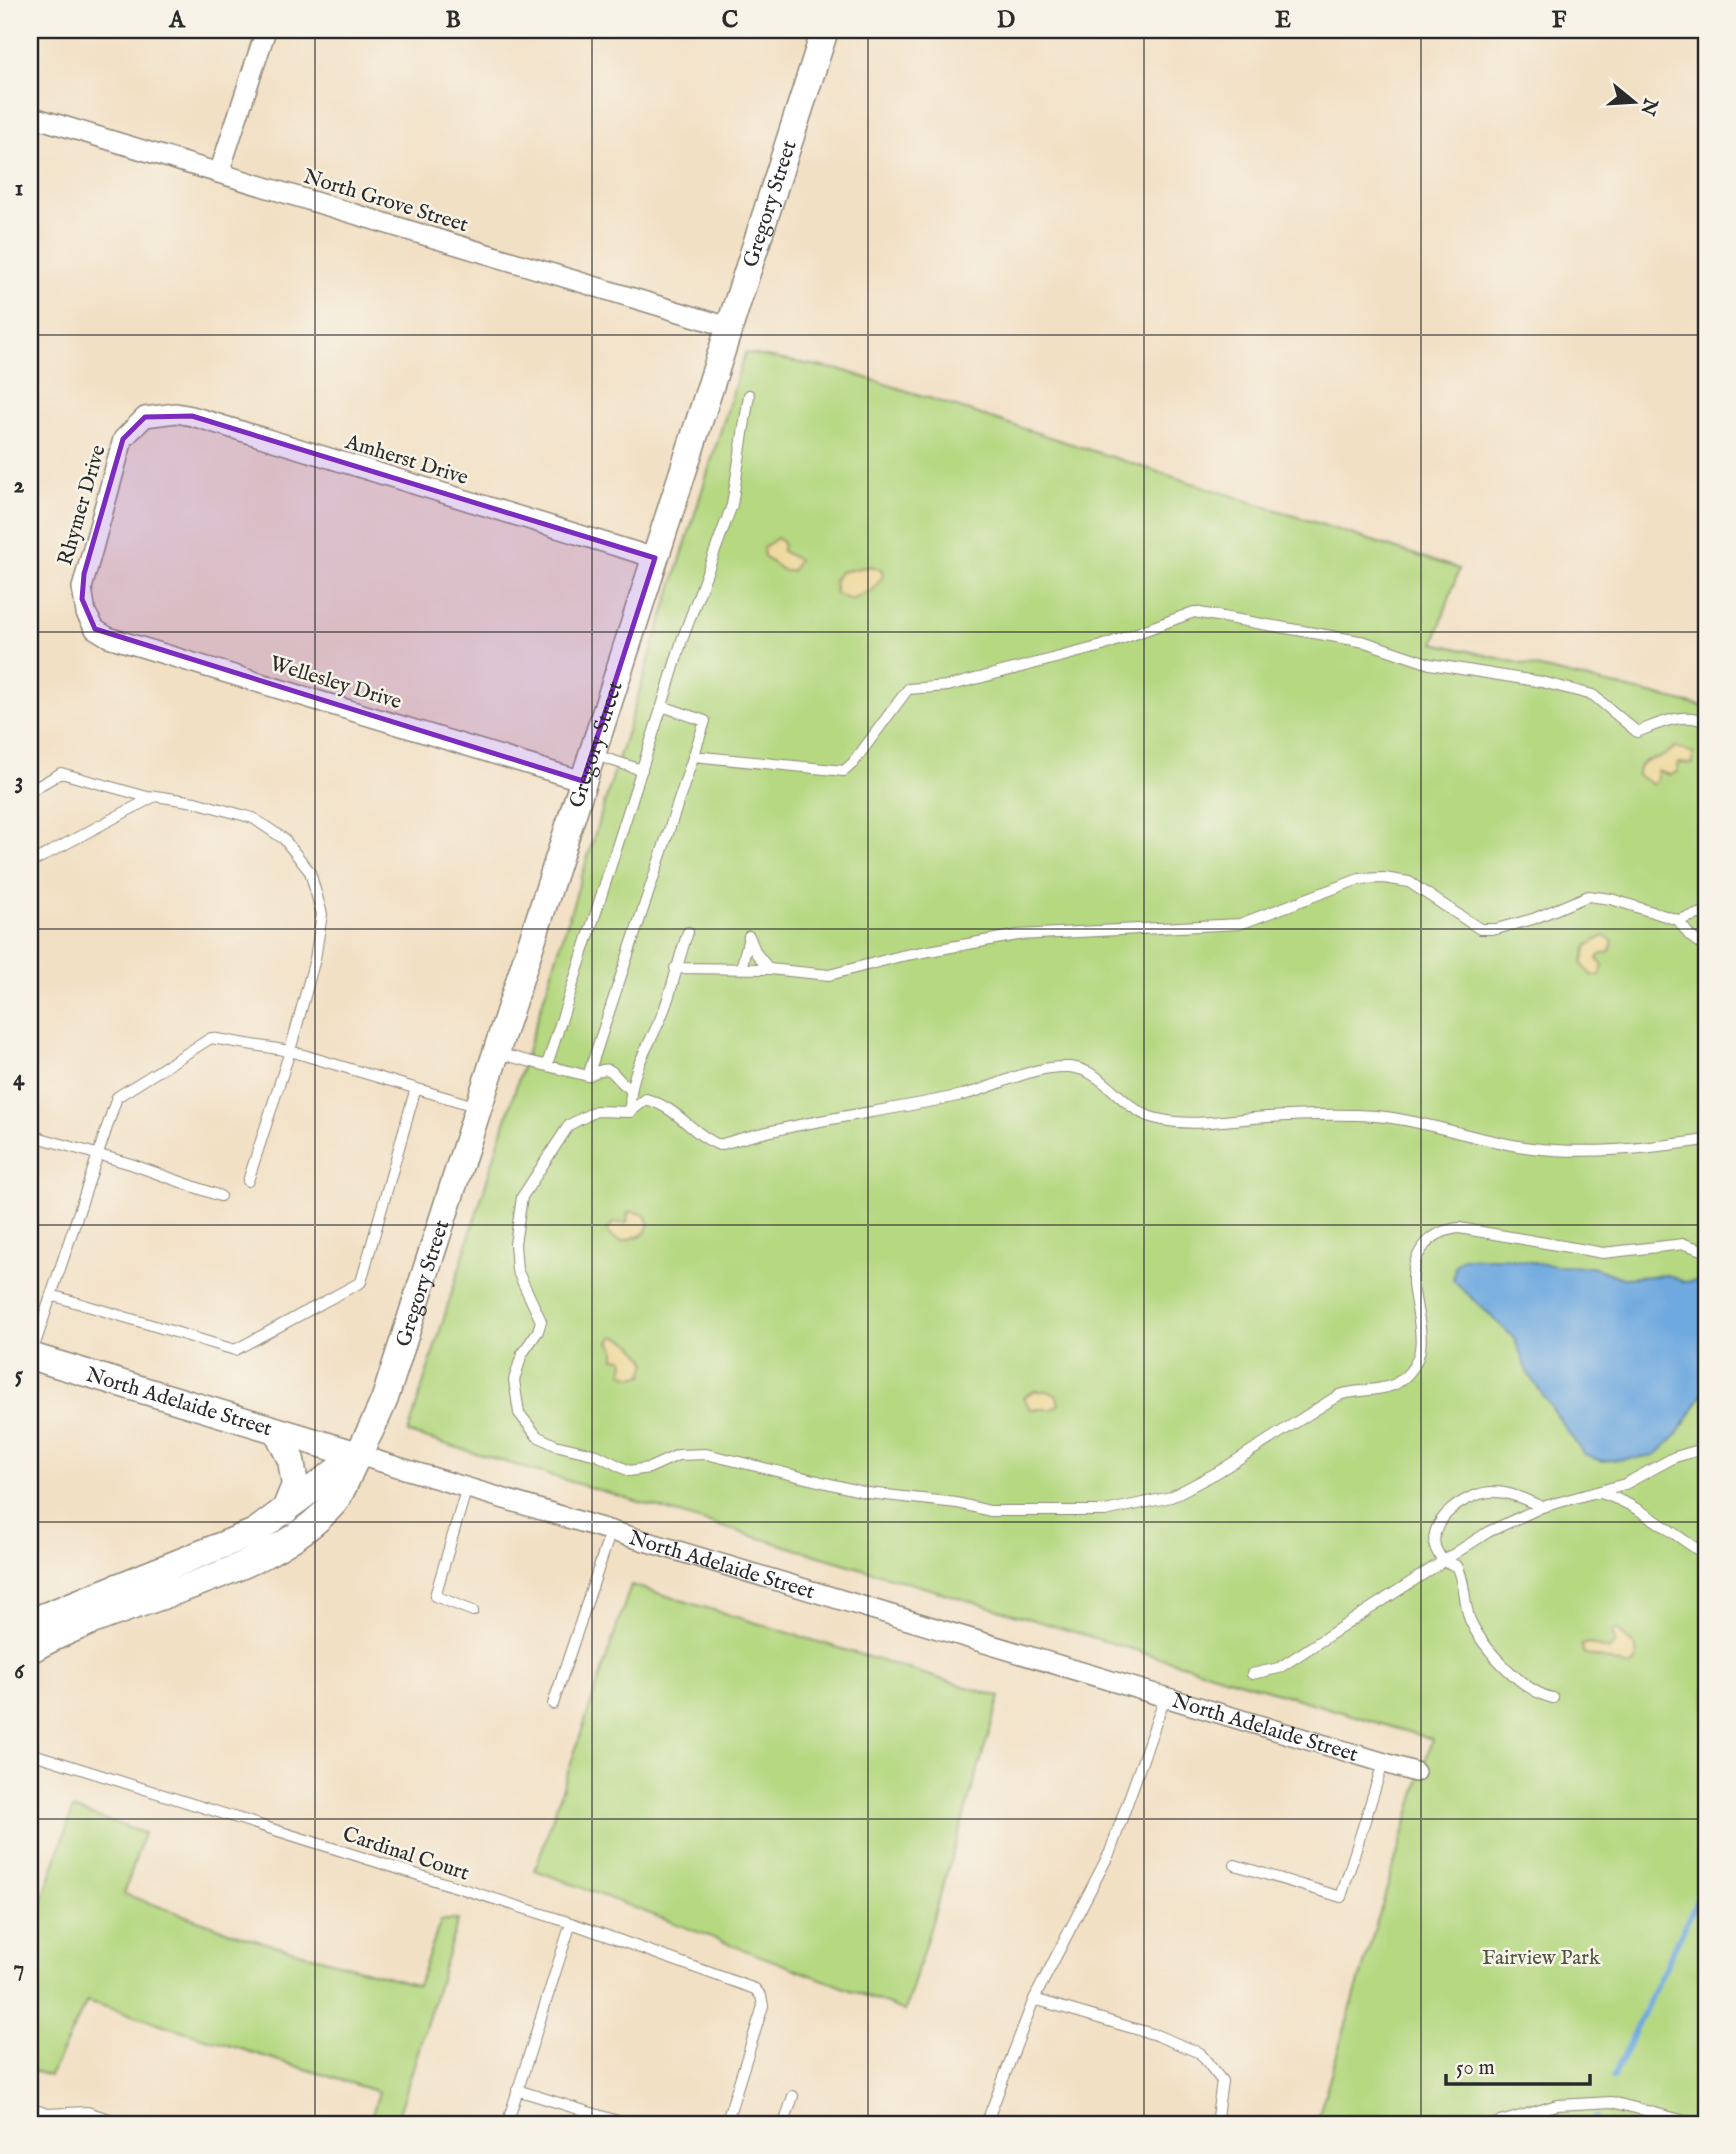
<svg xmlns="http://www.w3.org/2000/svg" width="1736" height="2154" viewBox="0 0 1736 2154" font-family="'IM FELL English',serif">
<style>
.green{fill:#b5d881;stroke:#708256;stroke-width:2}
.sand{fill:#eeda9e;stroke:#8c8264;stroke-width:2}
.water{fill:#6ea9df;stroke:#4c6a85;stroke-width:2}
.lines{fill:none;stroke-linecap:round;stroke-linejoin:round}
.stream{stroke:#6ea9df;stroke-width:6}
.lane-casing{stroke:#8e8678;stroke-width:12}
.street-casing{stroke:#8e8678;stroke-width:22}
.secondary-casing{stroke:#8e8678;stroke-width:29}
.lane{stroke:#fff;stroke-width:10}
.street{stroke:#fff;stroke-width:19}
.secondary{stroke:#fff;stroke-width:26}
.marked{fill:#7b2cbf;fill-opacity:0.2;stroke:#7b2cbf;stroke-width:5;stroke-linejoin:round}
.grid{fill:none;stroke:#2b2b2b;stroke-width:2;stroke-opacity:0.55}
.labels{text-anchor:middle;stroke-width:5;stroke-linejoin:round;paint-order:stroke}
.street-label{font-size:21px;fill:#2b2b2b;stroke:#f7f3e8}
.park-label{font-size:21px;fill:#4e5640;stroke:#f7f3e8}
.neatline{fill:none;stroke:#2b2b2b;stroke-width:2.5}
.grid-label{font-size:23px;text-anchor:middle;font-weight:bold;fill:#2b2b2b}
</style>
<rect width="100%" height="100%" fill="#f7f3e8"/>
<filter id="ink" filterUnits="userSpaceOnUse"><feTurbulence type="fractalNoise" baseFrequency=".0143" numOctaves="2"/><feDisplacementMap in="SourceGraphic" scale="14" xChannelSelector="R" yChannelSelector="G"/><feConvolveMatrix kernelMatrix="1 2 1 2 8 2 1 2 1" color-interpolation-filters="sRGB"/></filter>
<filter id="wash" filterUnits="userSpaceOnUse"><feTurbulence type="fractalNoise" baseFrequency=".00686" numOctaves="4" result="noise"/><feDisplacementMap in="SourceGraphic" scale="28" xChannelSelector="R" yChannelSelector="G"/><feGaussianBlur stdDeviation="1.57" result="paint"/><feColorMatrix in="noise" values="0 0 0 0 0 0 0 0 0 0 0 0 0 0 0 0 0 1.4 0 .05"/><feComposite in="paint" operator="in"/></filter>
<g filter="url(#wash)">
<rect width="100%" height="100%" fill="#f2e0c5"/>
<path class="green" d="M745 353 845 371 1459 569 1434 643 1706 707V2124H1316L1432 1739 408 1433Z
M631 1585 1000 1697 905 2011 535 1870Z
M73 1809 144 1833 124 1894 248 1938 418 1985 441 1920H458L396 2124H369L379 2092 87 2001 50 2076 30 2070V1937Z"/>
<path class="sand" d="M777 538 783 543 782 551 798 560 792 571H784L764 557 763 548Z
M871 566 882 570 883 576 873 590 851 600 836 594 834 581 840 572Z
M1675 747 1693 753V764L1679 763 1677 772 1670 775 1657 771 1658 780 1653 784 1638 776C1637 759 1649 761 1661 757 1666 755 1671 750 1675 747Z
M1604 936 1613 941 1610 952 1599 955 1597 959 1603 965 1600 976 1591 975 1582 964 1587 946Z
M632 1211 645 1215 649 1225 644 1234 622 1242 610 1236 607 1230 614 1223H627L628 1213Z
M614 1336C627 1338 641 1351 647 1363L643 1375 632 1377 623 1373 624 1359 615 1358V1348L610 1342Z
M1034 1391H1048L1057 1396 1059 1404 1051 1409H1030L1023 1397Z
M1617 1629 1636 1648V1661L1630 1667 1583 1653 1582 1645 1588 1643 1609 1650 1615 1642 1612 1632Z"/>
<path class="water" d="M1463 1258H1504L1557 1266 1592 1267 1623 1278 1667 1275 1684 1282 1706 1280 1705 1390 1678 1434 1658 1453 1650 1457 1602 1461 1584 1454 1575 1442 1527 1372 1515 1339 1453 1280 1455 1265Z"/>
<g class="lines">
<path class="stream" d="M1613 2078 1697 1900
M1592 2124 1595 2117"/>
</g>
</g>
<g filter="url(#ink)">
<g class="lines">
<g class="lane-casing">
<path id="lane" d="M662 706 682 640 732 505 749 395
M592 754 642 770
M693 756 844 771 853 763 908 689 948 686 1102 646 1194 612 1365 642 1430 664 1542 682 1593 695 1637 732C1658 724 1684 711 1706 722
M30 791 61 773 151 798
M30 863 155 796 195 802 253 818 284 839 310 872 322 914 315 959 290 1051 248 1181
M1678 920 1690 936 1706 948
M688 932C678 959 673 989 662 1015 647 1051 629 1071 630 1112L596 1111 569 1125 522 1197 515 1244 517 1270 541 1321 538 1331 522 1354 514 1380 519 1413 537 1436 555 1445 597 1455 629 1471 649 1468 678 1455 706 1454 868 1493 957 1503 990 1511H1105L1171 1497 1218 1472 1339 1395C1354 1390 1385 1391 1397 1383 1436 1357 1416 1318 1413 1284 1411 1253 1430 1231 1459 1228L1603 1253 1684 1244 1706 1251
M749 936 756 953 769 969
M675 968 769 969 829 975 901 956 1018 935 1240 924 1359 879 1384 878 1409 882 1480 929H1496L1533 919 1588 896 1611 899 1678 920 1706 912
M741 969 749 937
M496 1053 588 1076 705 721 662 706 547 1065
M588 1076C616 1061 609 1075 629 1088
M630 1112 646 1099C680 1109 690 1133 719 1145 799 1120 881 1113 962 1095 998 1087 1031 1065 1069 1067 1106 1070 1121 1109 1154 1118 1186 1127 1222 1121 1254 1118 1295 1115 1336 1113 1376 1116 1429 1121 1480 1142 1532 1148 1588 1155 1651 1148 1706 1140
M30 1135 131 1164 220 1196
M51 1295 235 1350 361 1282 415 1091
M31 1356 117 1097 211 1038 290 1051 478 1107
M467 1487 435 1596 473 1611
M1597 1492C1640 1504 1669 1532 1706 1555
M1542 1507C1526 1500 1511 1492 1494 1492 1470 1491 1428 1518 1435 1546 1436 1551 1440 1556 1443 1561L1457 1566C1466 1582 1463 1602 1470 1620 1482 1647 1523 1692 1553 1698
M1252 1674 1279 1668 1488 1532 1542 1507 1625 1484 1675 1457 1706 1448
M553 1704 611 1531
M30 1753 571 1923 507 2124
M1235 1865 1341 1897 1383 1763
M571 1923 755 1989 761 1996 763 2006 726 2124
M1034 1999 1156 2035 1200 2053 1222 2081 1216 2124
M517 2090 627 2124
M30 2108 47 2114 87 2112 125 2124
M784 2124 793 2096
M986 2124 1034 1999 1110 1852 1165 1697
M1494 2124 1557 2105 1612 2102 1697 2124"/>
</g>
<g class="street-casing">
<g id="street">
<path d="M30 116 729 327"/>
<path d="M219 173 266 30"/>
<path d="M583 781 108 637 95 629 86 613 82 588 123 439 145 417 176 413 192 416 655 558"/>
<path id="s1" d="M358 1455 1415 1772"/>
</g>
</g>
<g class="secondary-casing">
<g id="secondary">
<path id="s2" d="M30 1356 358 1455"/>
<path d="M277 1431 291 1460 295 1485 284 1512"/>
<path d="M30 1622 255 1532 356 1456"/>
<path id="s3" d="M30 1650C119 1598 266 1581 334 1503 342 1493 347 1477 353 1465 364 1443 376 1421 385 1398L825 30"/>
</g>
</g>
<use href="#lane" class="lane"/>
<use href="#street" class="street"/>
<use href="#secondary" class="secondary"/>
</g>
</g>
<path class="marked" d="M192 416 655 558 583 781 95 629 82 599 84 574 123 439 145 417Z"/>
<path class="grid" d="M315 30V2124M592 30V2124M868 30V2124M1144 30V2124M1421 30V2124M30 335H1706M30 632H1706M30 929H1706M30 1225H1706M30 1522H1706M30 1819H1706"/>
<g class="labels">
<g class="street-label">
<text transform="translate(386 200) rotate(17)" y="7">North Grove Street</text>
<text dy="7" stroke="none"><textPath href="#s3" startOffset="1712">Gregory Street</textPath></text>
<text transform="translate(407 459) rotate(17)" y="7">Amherst Drive</text>
<text transform="translate(81 505) rotate(-74)" y="7">Rhymer Drive</text>
<text transform="translate(336 682) rotate(17)" y="7">Wellesley Drive</text>
<text dy="7" stroke="none"><textPath href="#s3" startOffset="1144">Gregory Street</textPath></text>
<text dy="7" stroke="none"><textPath href="#s3" startOffset="578">Gregory Street</textPath></text>
<text dy="7" stroke="none"><textPath href="#s2" startOffset="156">North Adelaide Street</textPath></text>
<text dy="7" stroke="none"><textPath href="#s1" startOffset="380">North Adelaide Street</textPath></text>
<text dy="7" stroke="none"><textPath href="#s1" startOffset="947">North Adelaide Street</textPath></text>
<text transform="translate(406 1853) rotate(18)" y="7">Cardinal Court</text>
</g>
<g class="park-label">
<text x="1541" y="1964">Fairview Park</text>
</g>
</g>
<rect width="1736" height="2154" fill="none" stroke="#f7f3e8" stroke-width="77"/>
<g transform="translate(1634 102) rotate(108)" stroke="#f7f3e8" stroke-width="5" paint-order="stroke">
<path d="M0-5L12 26L0 18L-12 26Z" fill="#2b2b2b"/>
<text y="-10" font-size="19" font-weight="bold" text-anchor="middle" fill="#2b2b2b">N</text>
</g>
<path d="M1446 2074v10h144v-10" fill="none" stroke="#2b2b2b" stroke-width="3.5"/>
<text x="1456" y="2074" font-size="21" fill="#2b2b2b" stroke="#f7f3e8" stroke-width="5" paint-order="stroke">50 m</text>
<rect x="38" y="38" width="1660" height="2078" class="neatline"/>
<g class="grid-label">
<text x="177" y="27">A</text>
<text x="453" y="27">B</text>
<text x="730" y="27">C</text>
<text x="1006" y="27">D</text>
<text x="1283" y="27">E</text>
<text x="1559" y="27">F</text>
<text x="19" y="195">1</text>
<text x="19" y="492">2</text>
<text x="19" y="788">3</text>
<text x="19" y="1085">4</text>
<text x="19" y="1382">5</text>
<text x="19" y="1678">6</text>
<text x="19" y="1975">7</text>
</g>
</svg>
